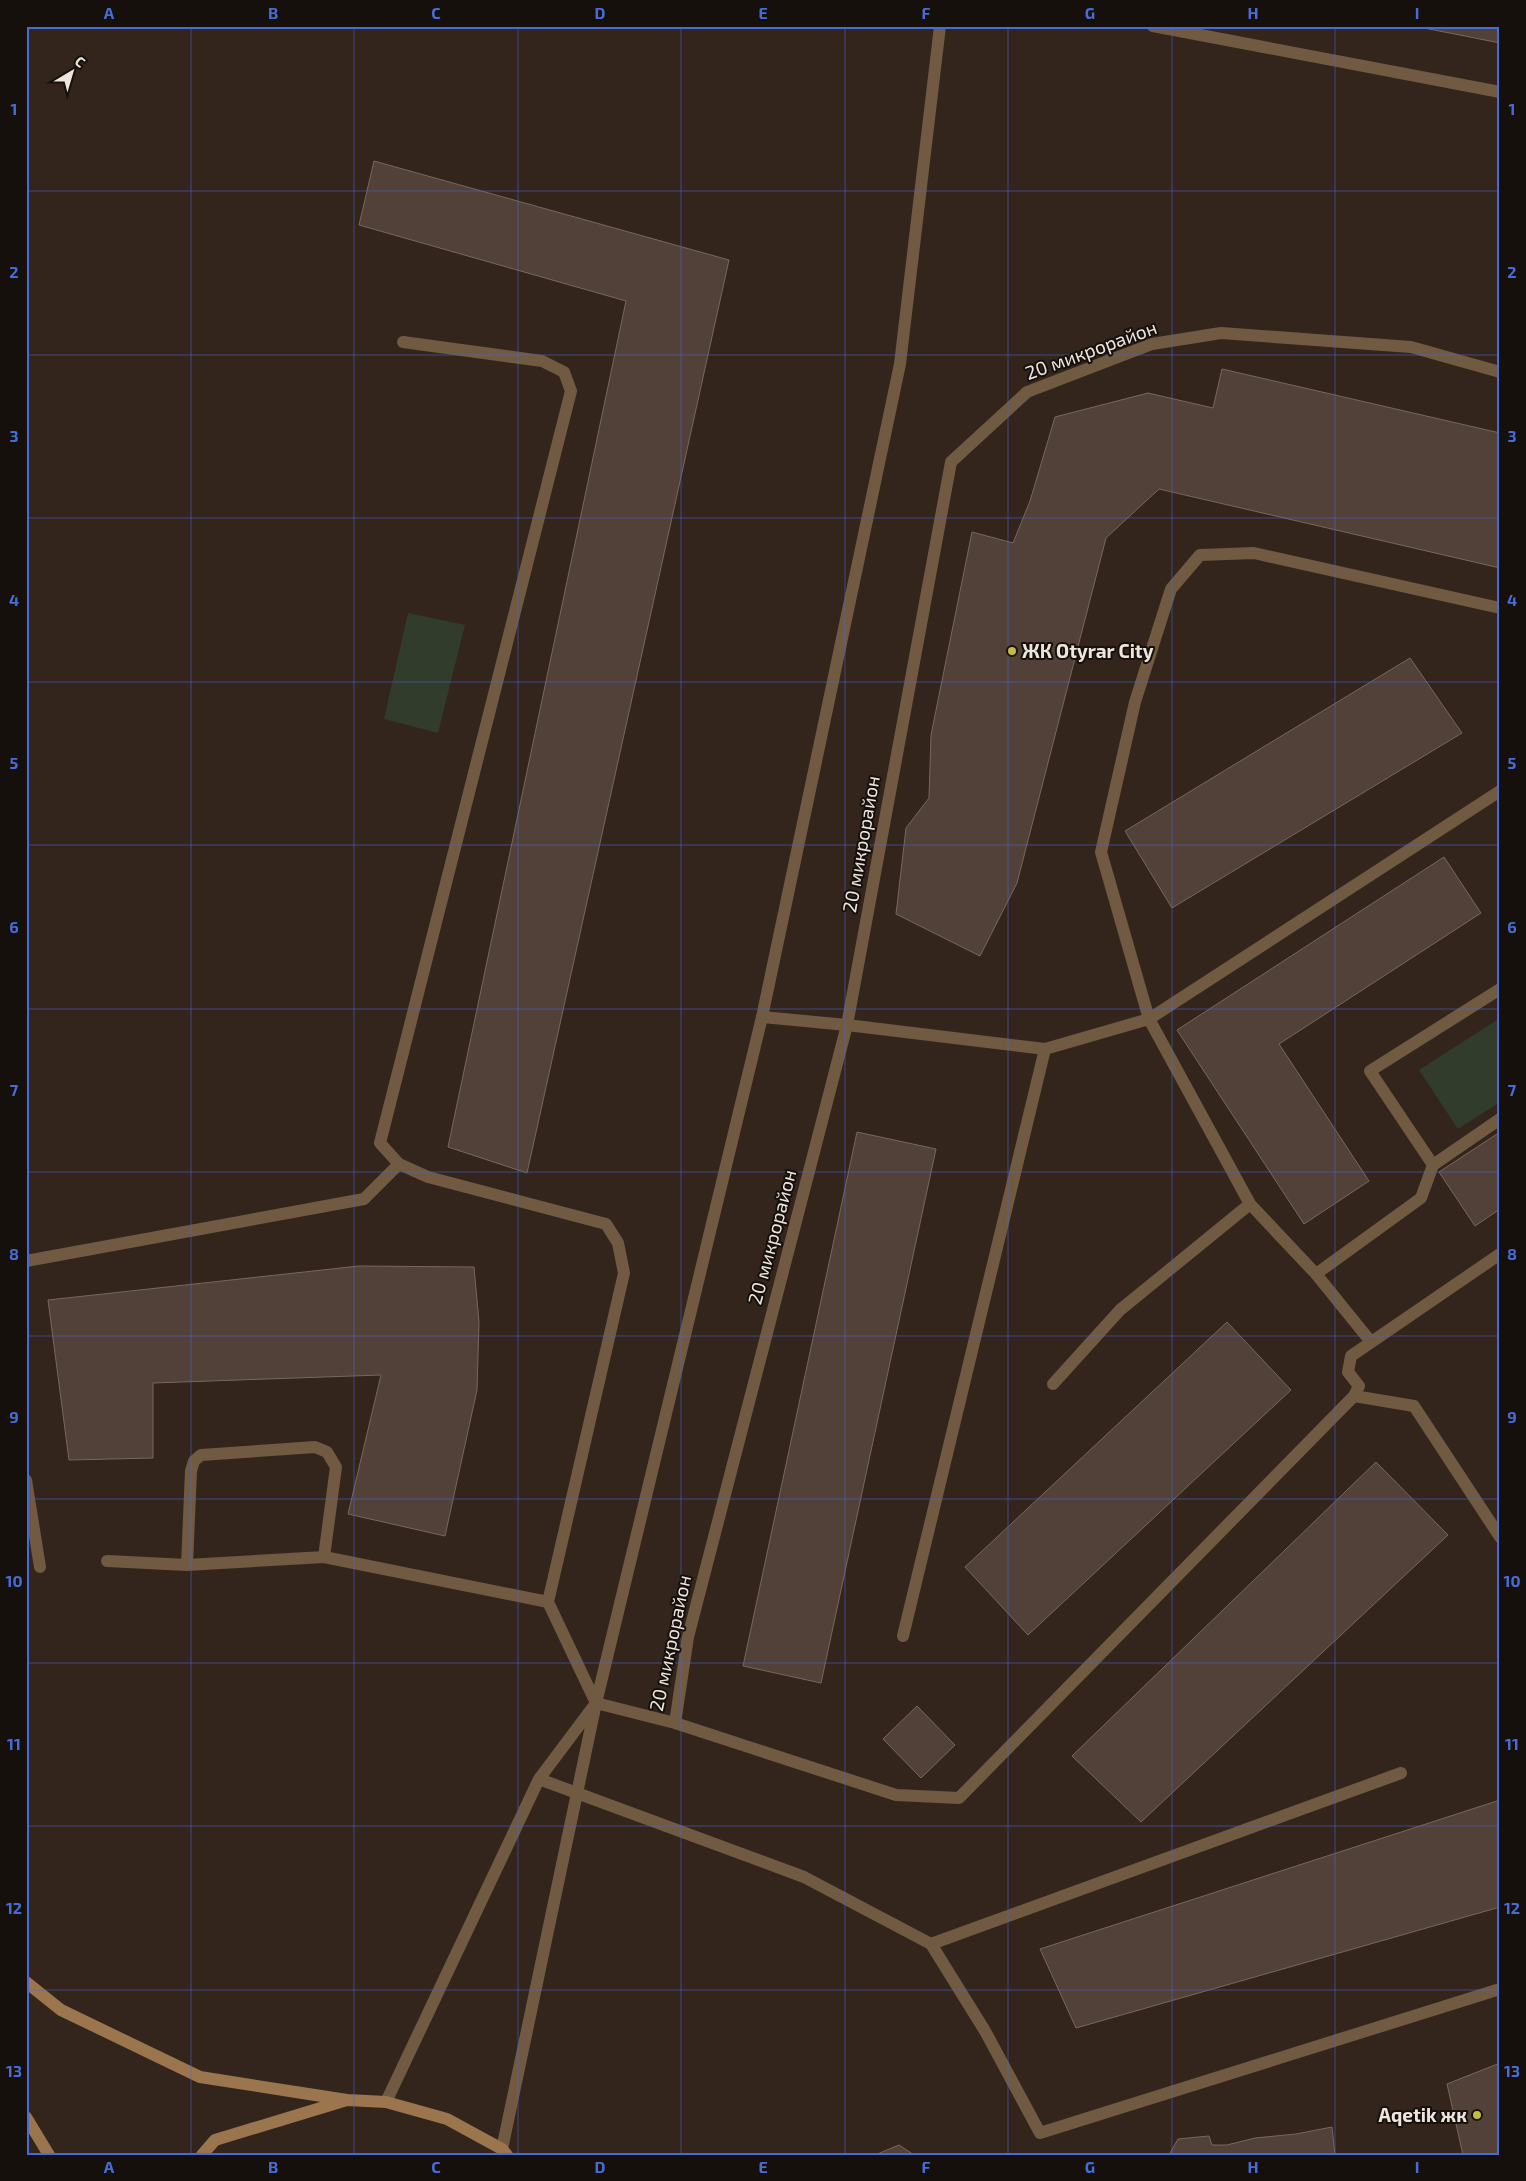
<svg xmlns="http://www.w3.org/2000/svg" width="1526" height="2181" viewBox="0 0 1526 2181" font-family="'Exo 2',sans-serif">
<style>
.green{fill:#323c2d}
.building{fill:#514138;stroke:#78675d}
.lines{fill:none;stroke-linecap:round;stroke-linejoin:round}
.lane{stroke:#715a42;stroke-width:12}
.street{stroke:#715a42;stroke-width:12}
.secondary{stroke:#9a754e;stroke-width:12}
.grid{fill:none;stroke:#476cd9;stroke-width:1;stroke-opacity:0.55}
.poi-dot{fill:#c5bc3d;stroke:#16100c;stroke-width:2}
.labels{text-anchor:middle;stroke-width:4;stroke-linejoin:round;paint-order:stroke}
.street-label{font-size:19px;fill:#efe5df;stroke:#16100c}
.poi-label{font-size:19px;font-weight:bold;fill:#efe5df;stroke:#16100c;text-anchor:start}
.neatline{fill:none;stroke:#476cd9;stroke-width:2}
.grid-label{font-size:16px;text-anchor:middle;font-weight:bold;fill:#476cd9}
</style>
<rect width="100%" height="100%" fill="#33251c"/>
<path class="green" d="M408 613 465 625 438 733 384 719Z
M1500 1018V1102L1458 1129 1419 1070Z"/>
<path class="building" d="M1414 26H1500V43Z
M374 161 729 260 527 1173 448 1147 626 301 359 225Z
M1222 369 1500 433V568L1159 489 1106 538 1017 883 980 956 896 914 906 828 929 798 931 735 972 532 1013 543 1030 501 1055 417 1148 393 1213 408Z
M1410 658 1462 733 1172 908 1125 831Z
M1444 857 1481 913 1279 1044 1369 1181 1304 1224 1177 1030Z
M857 1132 936 1149 821 1683 743 1666Z
M1500 1132V1209L1475 1226 1439 1172Z
M359 1266 474 1267 479 1322 477 1390 445 1536 348 1514 381 1375 153 1383V1458L69 1460 48 1300Z
M1227 1322 1291 1390 1028 1635 965 1567Z
M1376 1462 1448 1535 1141 1822 1072 1756Z
M917 1706 955 1745 921 1778 883 1739Z
M1500 1800V1907L1076 2028 1040 1949Z
M1500 2063V2155H1463L1447 2084Z
M1332 2127 1335 2155H1169L1178 2139 1209 2136 1212 2145H1227L1255 2138 1296 2134Z
M899 2145 914 2155H875Z"/>
<g class="lines">
<path class="lane" d="M1153 26 1500 92
M403 342 542 361 564 372 571 391 380 1143 399 1164 428 1177 606 1224 618 1243 624 1273 548 1602 596 1703
M1500 989 1370 1071 1433 1165 1500 1119
M1250 1204 1316 1274 1421 1198 1433 1165
M26 1261 364 1199 399 1164
M1316 1274 1371 1342
M1053 1384 1120 1310 1250 1204 1149 1019 1101 852 1135 702 1171 589 1200 555 1254 553 1500 608
M26 1480 40 1567
M107 1561 187 1565 324 1557 548 1602
M187 1565 191 1471 194 1461 201 1455 315 1447 327 1452 336 1467 324 1557
M903 1636 1045 1049
M596 1703 762 1017 900 364 940 26
M931 1944 1401 1773"/>
<path class="street" d="M762 1017 847 1025 1045 1049 1149 1019 1500 791
M1354 1396 1359 1386 1348 1372 1351 1356 1500 1254
M596 1703 675 1723 688 1637 847 1025 951 462 1027 392 1152 344 1221 333 1411 347 1500 372
M675 1723 896 1795 959 1798 1354 1396 1414 1406 1500 1537
M539 1779 804 1877 931 1944 985 2031 1040 2133 1500 1989
M386 2102 539 1779 593 1707
M502 2149 596 1703"/>
<path class="secondary" d="M26 1982 61 2010 200 2077 347 2100
M26 2117 49 2155
M202 2155 215 2140 347 2100 386 2102 447 2119 502 2149 507 2155"/>
</g>
<path class="grid" d="M191 26V2155M354 26V2155M518 26V2155M681 26V2155M845 26V2155M1008 26V2155M1172 26V2155M1335 26V2155M26 191H1500M26 355H1500M26 518H1500M26 682H1500M26 845H1500M26 1009H1500M26 1172H1500M26 1336H1500M26 1499H1500M26 1663H1500M26 1826H1500M26 1990H1500"/>
<g class="poi-dot">
<circle cx="1012" cy="651" r="5"/>
<circle cx="1477" cy="2115" r="5"/>
</g>
<g class="labels">
<g class="street-label">
<text transform="translate(1091 350) rotate(-20)" y="7">20 микрорайон</text>
<text transform="translate(861 844) rotate(-80)" y="7">20 микрорайон</text>
<text transform="translate(772 1237) rotate(-75)" y="7">20 микрорайон</text>
<text transform="translate(670 1643) rotate(-78)" y="7">20 микрорайон</text>
</g>
<g class="poi-label">
<text x="1022" y="658">ЖК Otyrar City</text>
<text x="1467" y="2122" text-anchor="end">Aqetik жк</text>
</g>
</g>
<rect width="1526" height="2181" fill="none" stroke="#16100c" stroke-width="55"/>
<g transform="translate(72 72) rotate(38)" stroke="#16100c" stroke-width="4" paint-order="stroke">
<path d="M0-4L9 19L0 12L-9 19Z" fill="#efe5df"/>
<text y="-8" font-size="14" font-weight="bold" text-anchor="middle" fill="#efe5df">С</text>
</g>
<rect x="28" y="28" width="1470" height="2126" class="neatline"/>
<g class="grid-label">
<text x="109" y="19">A</text>
<text x="273" y="19">B</text>
<text x="436" y="19">C</text>
<text x="600" y="19">D</text>
<text x="763" y="19">E</text>
<text x="926" y="19">F</text>
<text x="1090" y="19">G</text>
<text x="1253" y="19">H</text>
<text x="1417" y="19">I</text>
<text x="14" y="115">1</text>
<text x="1512" y="115">1</text>
<text x="14" y="278">2</text>
<text x="1512" y="278">2</text>
<text x="14" y="442">3</text>
<text x="1512" y="442">3</text>
<text x="14" y="606">4</text>
<text x="1512" y="606">4</text>
<text x="14" y="769">5</text>
<text x="1512" y="769">5</text>
<text x="14" y="933">6</text>
<text x="1512" y="933">6</text>
<text x="14" y="1096">7</text>
<text x="1512" y="1096">7</text>
<text x="14" y="1260">8</text>
<text x="1512" y="1260">8</text>
<text x="14" y="1423">9</text>
<text x="1512" y="1423">9</text>
<text x="14" y="1587">10</text>
<text x="1512" y="1587">10</text>
<text x="14" y="1750">11</text>
<text x="1512" y="1750">11</text>
<text x="14" y="1914">12</text>
<text x="1512" y="1914">12</text>
<text x="14" y="2077">13</text>
<text x="1512" y="2077">13</text>
<text x="109" y="2173">A</text>
<text x="273" y="2173">B</text>
<text x="436" y="2173">C</text>
<text x="600" y="2173">D</text>
<text x="763" y="2173">E</text>
<text x="926" y="2173">F</text>
<text x="1090" y="2173">G</text>
<text x="1253" y="2173">H</text>
<text x="1417" y="2173">I</text>
</g>
</svg>
